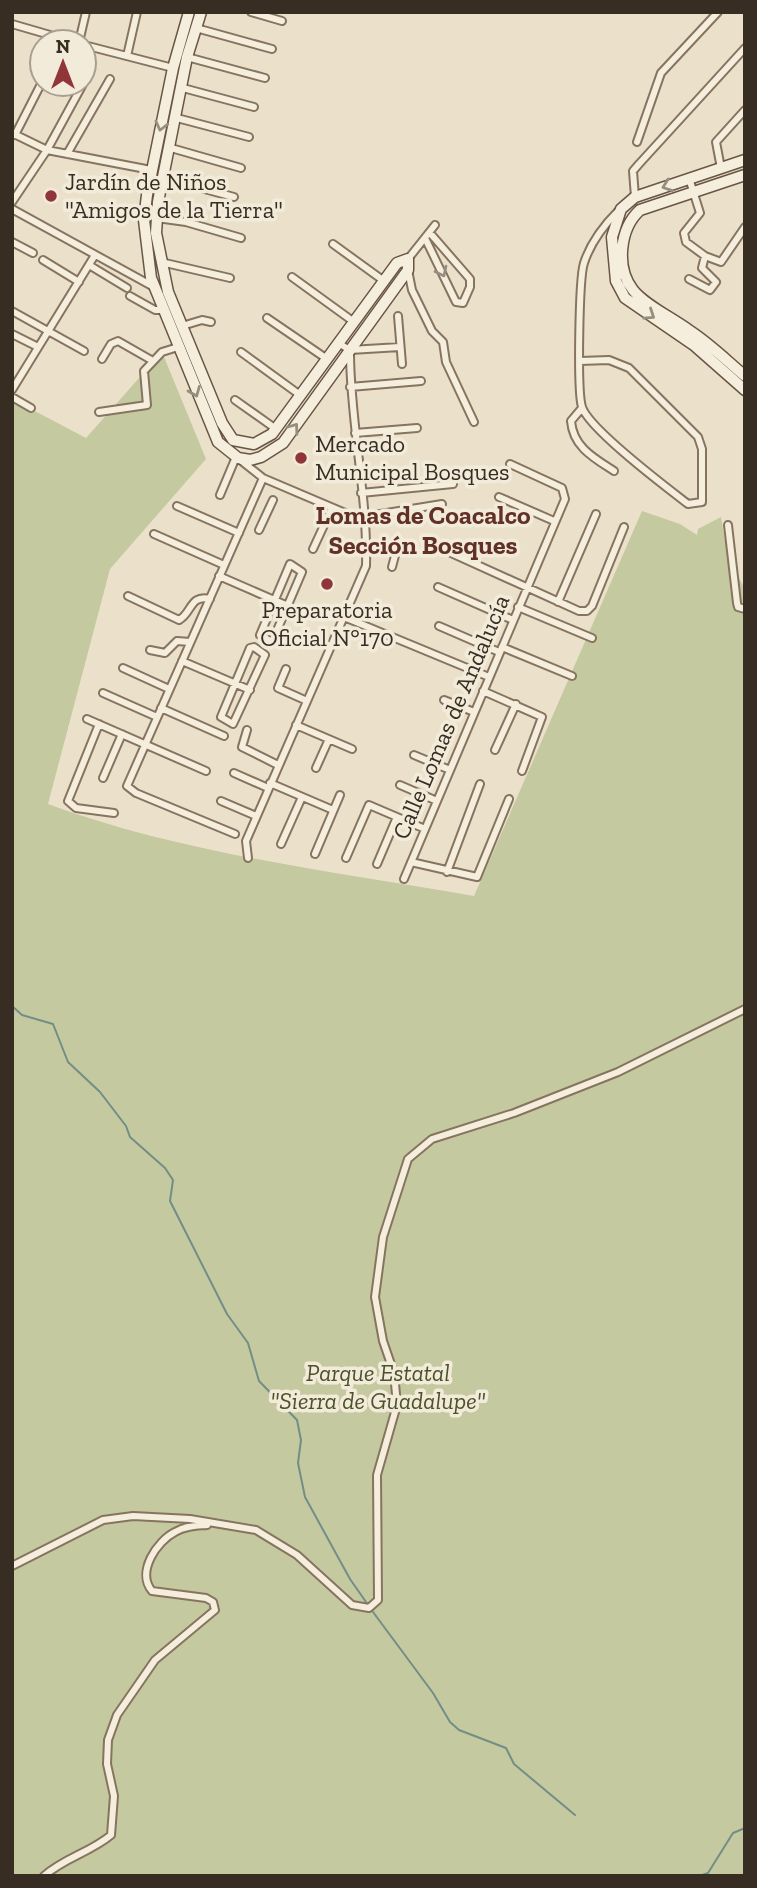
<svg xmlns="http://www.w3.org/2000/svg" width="757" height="1888" viewBox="0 0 757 1888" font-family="'Zilla Slab',serif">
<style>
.green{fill:#c5c99f}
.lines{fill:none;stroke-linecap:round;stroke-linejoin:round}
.stream{stroke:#728e86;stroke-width:2}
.street-casing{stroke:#867460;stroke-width:10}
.secondary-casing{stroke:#685543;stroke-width:13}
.street{stroke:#f6eedd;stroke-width:6}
.secondary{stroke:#f6eedd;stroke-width:10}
.oneway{stroke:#978e80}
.poi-dot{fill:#903638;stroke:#f3ebda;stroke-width:2.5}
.labels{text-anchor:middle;stroke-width:7;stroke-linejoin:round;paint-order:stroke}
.poi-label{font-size:24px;fill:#382d22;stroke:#f3ebda;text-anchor:start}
.street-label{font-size:24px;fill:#382d22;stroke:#f3ebda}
.park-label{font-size:24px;font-style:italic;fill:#4a532b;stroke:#f3ebda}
.neighbourhood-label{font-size:26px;font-weight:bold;fill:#613126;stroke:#f3ebda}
</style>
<rect width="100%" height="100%" fill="#ebe1cb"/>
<path class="green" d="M162 352 206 459 110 569 48 804C183 854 332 871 474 896L642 511 680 524 697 535 698 529 721 517 728 558 745 589V1876H12V399L86 438Z"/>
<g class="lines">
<path class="stream" d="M12 1006 22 1015 53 1024 68 1062 100 1092 126 1126 130 1137 165 1168 173 1180 170 1201 227 1314 248 1343 259 1381 297 1420 301 1440 298 1463 305 1497 350 1579 366 1602
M373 1612 433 1693 450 1722 459 1730 506 1748 514 1764 575 1815
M699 1876 708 1873 733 1833 745 1828"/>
<g class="street-casing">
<path id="street" d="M251 12 282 21
M12 24 74 42
M196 28 272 49
M79 42 86 12
M84 45 173 68
M127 56 137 12
M187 57 265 78
M84 82 88 74
M183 88 254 107
M177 118 249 137
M12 133 47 150 151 170
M15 135 40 86
M637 142 661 73 718 12
M171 148 241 168
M67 154 110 79
M720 163 716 142 745 110
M164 178 234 197
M689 178 700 213 684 233 686 242 705 256 721 262 745 227
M635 197 633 171 639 164 745 48
M12 202 47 150 83 84
M12 209 154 287
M157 218 186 222 241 238
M425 238 456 302 463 303 470 287V279L430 233
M12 242 33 253
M333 244 384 281
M408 259 435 225
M43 260 79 282
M161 262 230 278
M89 265 127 288
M408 270 412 290 432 331 443 342 446 362 474 422
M292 277 354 322
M689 279 710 290 716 282 702 268 705 256
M130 296 155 310H163
M12 311 84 351
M398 316 402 364
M267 318 327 359
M182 326 202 320 211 322
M12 334 38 347
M338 343 350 350 400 347
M241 352 300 395
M102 359 111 344 118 341 153 361
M580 361 609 360 629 368 698 437 702 449V502L688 504C666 487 589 429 582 407 577 391 579 278 584 263 591 241 604 225 619 210
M350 387 421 381
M12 390 95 255
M12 397 31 408
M235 400 276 429
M582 408 571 421C573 447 594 458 614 471
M99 412 147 405 144 371 162 352 178 347
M355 433 417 428
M239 459 263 478 364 521 374 515 442 504
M361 493 453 484
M220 495 236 457
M499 497 554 521
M177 506 239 533
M728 525 737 603 738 607 745 609
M259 530 273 500
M154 534 224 565
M366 546 394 545 397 548 392 567
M313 549 332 508
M451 553 579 611H587L592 606 624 527
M290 564 302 572 272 642 260 635Z
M219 576 288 606
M438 587 513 620
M128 596 179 620C192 613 190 594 210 599
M558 602 596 514
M518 607 592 638
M344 617 489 677
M439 626 499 652
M254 647 265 655 233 724 221 717 250 648Z
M502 647 572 676
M150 650 165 653 177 641 190 642
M182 661 250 690
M123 668 169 689
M286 669 278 688 307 701
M483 691 542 717 522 771
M103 693 157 717
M444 700 474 712
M161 708 224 736
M87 719 206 771
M99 724 68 801 76 808 114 813
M296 725 352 749
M247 730 242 747 278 765
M495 750 516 704
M414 755 450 770
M316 768 329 739
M234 773 268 788
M103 778 122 734
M270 783 333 810
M400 785 437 801
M221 801 256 816
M235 834 136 793 127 786 263 478
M281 844 302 797
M315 854 340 795
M248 858 246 841 366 566C368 494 350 423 350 352
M346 858 369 805 425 829
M411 862 477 877 509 799
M377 864 397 817
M447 872 480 784
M404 879 565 499 562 488 510 464
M12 1566 103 1520 133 1516 190 1519 256 1530 297 1555 352 1605 369 1608 378 1600 377 1475 397 1405 394 1373 383 1341 375 1297 383 1237 408 1159 432 1139 514 1113 618 1072 745 1009
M44 1876C64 1858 91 1852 111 1835L114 1796 107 1764 108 1740 117 1715 155 1660 215 1610 213 1602 206 1598 152 1591C136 1572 157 1541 175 1532 185 1526 196 1526 207 1525"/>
</g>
<g class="secondary-casing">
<path id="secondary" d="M189 12 173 68 147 195 144 220 151 278 218 442 238 458 250 460 261 457 283 443 408 270V259L397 263 272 434 254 444 233 440 222 423 168 292 156 233 158 202 187 57 201 12
M745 160 635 197 621 209 612 237 616 281 625 298 695 346 745 390
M745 175 640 210C620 228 615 267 633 290 646 306 673 318 690 331 710 344 727 361 745 376"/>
</g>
<use href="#street" class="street"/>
<use href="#secondary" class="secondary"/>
</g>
<defs><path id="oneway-chevron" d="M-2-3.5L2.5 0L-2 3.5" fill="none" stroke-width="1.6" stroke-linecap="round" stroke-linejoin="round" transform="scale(1.75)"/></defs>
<g class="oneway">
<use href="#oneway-chevron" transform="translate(161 126) rotate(104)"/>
<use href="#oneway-chevron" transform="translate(667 186) rotate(160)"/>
<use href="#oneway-chevron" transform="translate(442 272) rotate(64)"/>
<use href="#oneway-chevron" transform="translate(650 315) rotate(34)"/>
<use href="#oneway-chevron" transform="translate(195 392) rotate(68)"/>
<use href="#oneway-chevron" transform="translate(294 428) rotate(-54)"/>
</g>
<g class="poi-dot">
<circle cx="51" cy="196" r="7"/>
<circle cx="301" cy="458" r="7"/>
<circle cx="327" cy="584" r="7"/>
</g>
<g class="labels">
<g class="poi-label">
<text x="65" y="190">Jardín de Niños<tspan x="65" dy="28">"Amigos de la Tierra"</tspan></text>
<text x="315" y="452">Mercado<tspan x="315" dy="28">Municipal Bosques</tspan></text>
<text x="327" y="618" text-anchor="middle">Preparatoria<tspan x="327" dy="28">Oficial N°170</tspan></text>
</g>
<g class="street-label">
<text transform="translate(451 717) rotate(-67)" y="8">Calle Lomas de Andalucía</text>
</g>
<g class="park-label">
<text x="378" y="1381">Parque Estatal<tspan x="378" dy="28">"Sierra de Guadalupe"</tspan></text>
</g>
<g class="neighbourhood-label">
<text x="423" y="524">Lomas de Coacalco<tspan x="423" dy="30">Sección Bosques</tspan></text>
</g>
</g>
<rect width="757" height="1888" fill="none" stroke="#382d22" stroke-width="28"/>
<g transform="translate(63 63)"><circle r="33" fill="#f3ebda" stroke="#a89f90" stroke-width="2"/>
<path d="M0-5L12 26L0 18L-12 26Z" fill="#903638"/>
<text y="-10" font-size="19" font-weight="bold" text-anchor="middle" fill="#382d22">N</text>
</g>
</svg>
